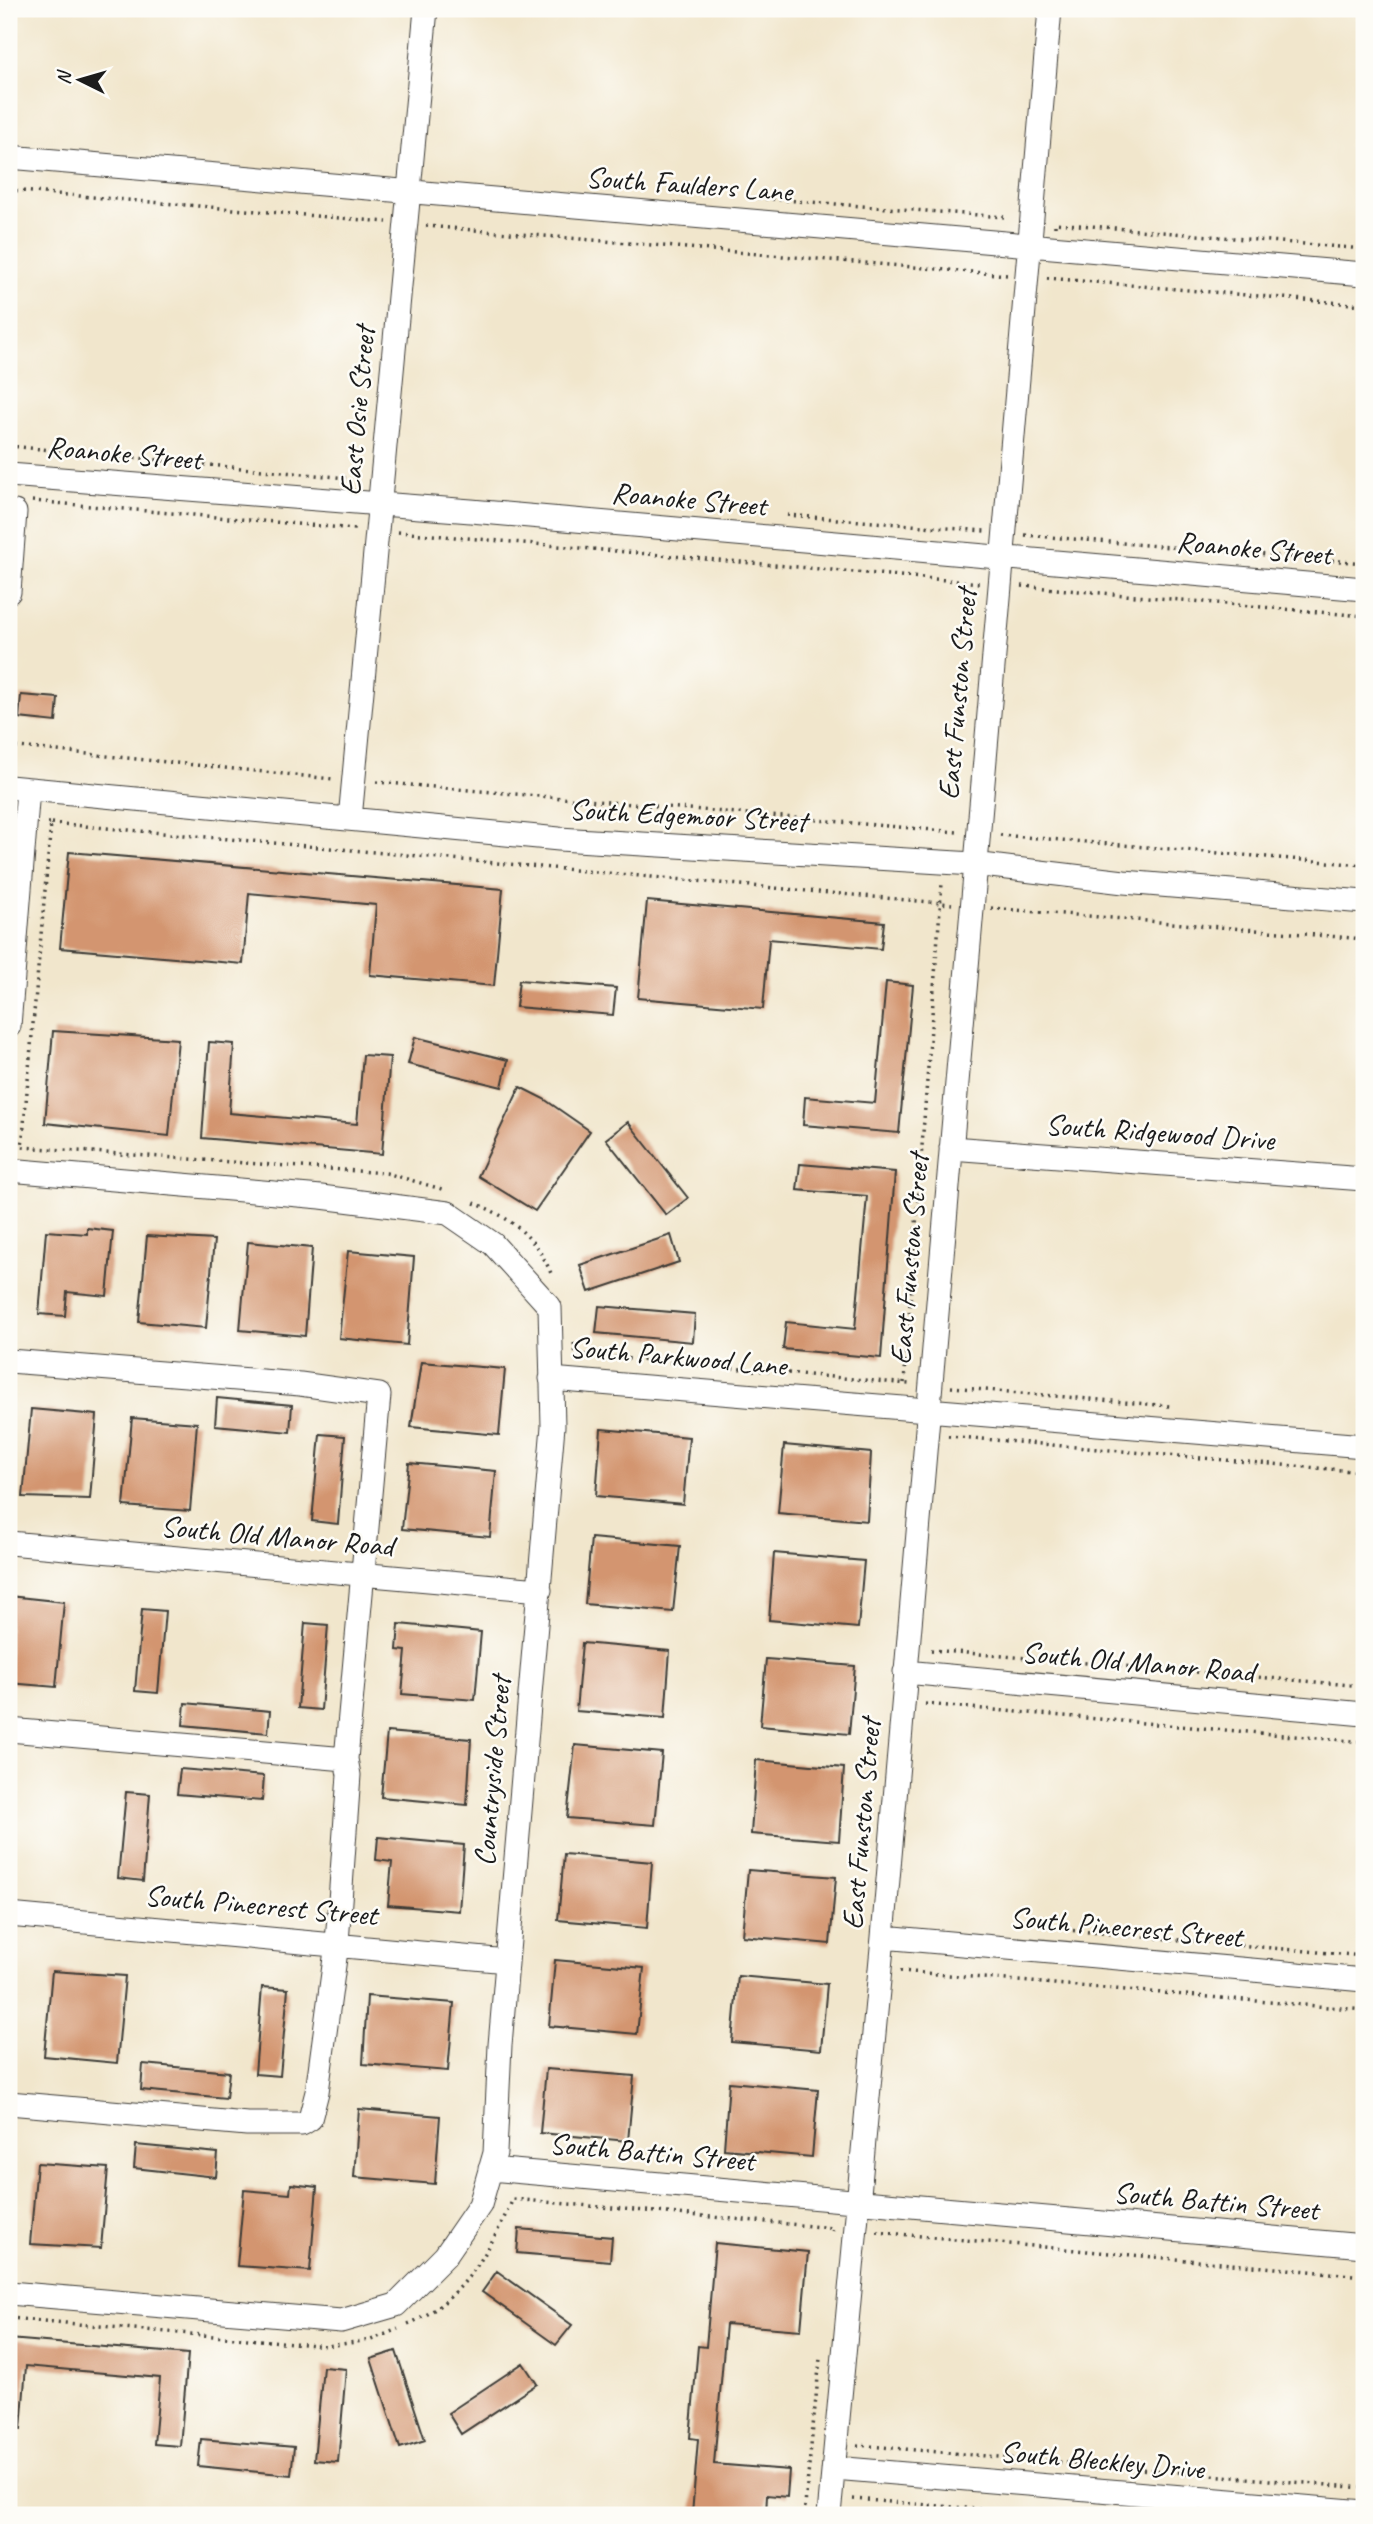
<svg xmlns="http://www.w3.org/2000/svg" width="1373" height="2524" viewBox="0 0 1373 2524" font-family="Caveat,sans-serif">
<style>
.building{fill:#d3956f}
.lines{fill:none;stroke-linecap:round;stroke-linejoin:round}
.minor-casing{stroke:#3c3a36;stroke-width:25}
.path{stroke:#3c3a36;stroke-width:3.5;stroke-dasharray:2 5;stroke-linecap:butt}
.minor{stroke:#fff;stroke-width:23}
.labels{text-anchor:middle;stroke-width:5;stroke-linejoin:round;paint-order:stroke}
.street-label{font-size:30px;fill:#1c1c1c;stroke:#fdfcf7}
</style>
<rect width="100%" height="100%" fill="#fdfcf7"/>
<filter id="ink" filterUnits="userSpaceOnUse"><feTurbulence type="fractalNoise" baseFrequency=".0143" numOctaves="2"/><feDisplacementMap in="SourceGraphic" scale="14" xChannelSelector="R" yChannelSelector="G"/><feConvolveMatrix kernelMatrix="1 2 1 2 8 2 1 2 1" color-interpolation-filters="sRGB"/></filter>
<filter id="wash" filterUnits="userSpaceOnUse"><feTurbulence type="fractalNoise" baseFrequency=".00686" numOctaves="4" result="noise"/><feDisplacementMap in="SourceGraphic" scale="28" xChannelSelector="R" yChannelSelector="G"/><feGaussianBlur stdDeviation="1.57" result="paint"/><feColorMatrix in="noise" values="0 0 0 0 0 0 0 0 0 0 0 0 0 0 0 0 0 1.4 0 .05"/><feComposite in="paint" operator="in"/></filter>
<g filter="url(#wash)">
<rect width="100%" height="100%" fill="#f1e6cc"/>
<g id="blocks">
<path class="building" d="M21 695 58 698 56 722 19 718Z
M69 852 503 889 494 986 370 975 376 905 249 893 243 964 60 948Z
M647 901 884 922 881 949 769 939 763 1009 638 998Z
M519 980 616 988 613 1015 516 1007Z
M886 982 913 985 899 1133 803 1125 805 1097 875 1103Z
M53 1031 178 1039 169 1136 45 1123Z
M415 1037 508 1060 502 1087 408 1064Z
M209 1042 234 1044 229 1113 357 1124 363 1055 390 1057 382 1154 202 1138Z
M520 1087 544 1099 590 1131 535 1211 478 1176Z
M628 1122 688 1198 666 1215 606 1139Z
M800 1164 895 1172 881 1358 783 1349 786 1322 855 1329 867 1196 797 1190Z
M87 1228 113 1231 107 1296 67 1292 65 1316 39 1314 46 1231 87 1234Z
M671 1235 679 1262 589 1292 580 1265Z
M147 1236 214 1240 206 1328 139 1322Z
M248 1242 312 1248 305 1336 240 1330Z
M348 1251 414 1257 407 1345 339 1338Z
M599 1306 695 1314 693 1342 596 1333Z
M421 1362 505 1369 499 1435 411 1427Z
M217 1398 292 1405 290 1432 215 1425Z
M31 1409 97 1415 90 1499 23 1497Z
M132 1418 197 1423 190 1511 124 1506Z
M601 1429 689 1437 683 1504 596 1496Z
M320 1434 345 1436 338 1524 312 1521Z
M784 1445 871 1453 867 1521 778 1513Z
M409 1463 496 1471 490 1537 402 1529Z
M591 1538 680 1546 673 1612 585 1604Z
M774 1553 864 1561 858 1628 769 1620Z
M9 1596 64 1602 56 1687 9 1683Z
M142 1609 165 1611 158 1693 135 1691Z
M305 1623 328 1625 321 1710 298 1708Z
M399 1624 481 1632 475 1700 402 1694 406 1651 397 1650Z
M582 1643 670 1651 665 1718 576 1711Z
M766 1659 855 1666 849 1734 760 1726Z
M185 1703 270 1711 268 1733 183 1725Z
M387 1732 471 1739 467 1805 381 1797Z
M575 1745 662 1753 655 1825 567 1818Z
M756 1760 844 1768 839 1841 751 1834Z
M180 1769 264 1776 262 1801 177 1794Z
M126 1792 150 1794 143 1881 118 1878Z
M378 1837 464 1845 459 1911 388 1905 392 1862 376 1860Z
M564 1854 652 1862 647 1928 558 1920Z
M748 1870 836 1877 830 1944 742 1936Z
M555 1960 644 1968 637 2034 549 2026Z
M52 1971 125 1976 117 2063 44 2056Z
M738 1976 827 1984 821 2050 732 2042Z
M262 1987 288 1989 280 2076 255 2074Z
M367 1996 454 2003 448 2071 363 2064Z
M143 2064 229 2072 226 2098 141 2090Z
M546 2069 634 2076 628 2141 540 2133Z
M729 2082 818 2090 812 2157 724 2149Z
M359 2109 440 2116 435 2184 354 2177Z
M136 2145 218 2153 216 2177 134 2168Z
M37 2163 108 2168 101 2248 30 2244Z
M291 2184 317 2187 310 2271 237 2266 244 2190 290 2194Z
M519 2229 612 2237 610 2261 517 2253Z
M715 2243 808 2252 801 2330 726 2324 714 2464 789 2470 787 2497 767 2495 766 2515H692L698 2439 690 2438 698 2346 706 2347Z
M497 2271 572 2325 556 2345 482 2292Z
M9 2339 188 2354 180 2446 154 2444 160 2378 26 2366 21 2429 9 2428Z
M396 2351 425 2440 400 2448 371 2359Z
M523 2363 537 2384 461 2434 448 2413Z
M323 2367 346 2369 338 2462 314 2460Z
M201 2439 294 2447 291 2475 198 2466Z"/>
</g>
</g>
<g filter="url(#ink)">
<use href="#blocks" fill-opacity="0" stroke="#3c3a36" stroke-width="2"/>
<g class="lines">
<g class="minor-casing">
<path id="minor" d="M9 157 1364 274
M9 475 471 511 1364 589
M9 511 15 512 9 592
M9 787 559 839 974 864 1124 882 1364 902
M350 819 426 9
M9 1026 28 789
M951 1148 1364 1179
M9 1170 321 1197 448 1213 493 1244 550 1307 553 1426 500 2045 495 2153 480 2205 445 2256 396 2305 341 2321 9 2293
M9 1361 300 1384 379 1395 346 1759 349 1775 337 1943 317 2092 310 2119 302 2124H247L9 2103
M551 1379 1364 1446
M9 1543 540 1590
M905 1672 1364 1714
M9 1730 346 1759
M9 1915 507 1961
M883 1937 1364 1980
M490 2169 1364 2246
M834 2468 1364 2512
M829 2515 883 1937 1050 9"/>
</g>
<path class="path" d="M9 190 387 222
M758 198 1004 217
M426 226 1008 275
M1055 227V223L1364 249
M1047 278 1364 305
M9 446 347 478
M32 501 355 529
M787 515 985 531
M398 532 980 583
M1025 535 1364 563
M1022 586 1364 616
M9 746 333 779
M376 782 957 832
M48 823H51L22 1147 386 1173 445 1190
M51 823 952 904
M1000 835 1364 865
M991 908 1364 939
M474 1203C511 1217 538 1239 552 1276
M574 1343 576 1354 909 1384
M904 1383 942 883
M951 1387 1170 1406
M948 1436 1364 1472
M931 1650 1364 1686
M925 1704 1364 1742
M1066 1930 1364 1956
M900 1971 1364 2010
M877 2232 1364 2276
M9 2318 327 2346 371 2340 398 2329
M408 2324C463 2301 489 2251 513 2199L833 2228 832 2232
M857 2445 1364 2488
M853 2499 1053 2515
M804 2515 820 2358"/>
<use href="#minor" class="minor"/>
</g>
</g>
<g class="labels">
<g class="street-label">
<text transform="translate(689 184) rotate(4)" y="10">South Faulders Lane</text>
<text transform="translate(357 411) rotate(-85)" y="10">East Osie Street</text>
<text transform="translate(124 453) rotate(5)" y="10">Roanoke Street</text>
<text transform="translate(689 499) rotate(5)" y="10">Roanoke Street</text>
<text transform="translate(1254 548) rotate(5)" y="10">Roanoke Street</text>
<text transform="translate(957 694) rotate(-85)" y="10">East Funston Street</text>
<text transform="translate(688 815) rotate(3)" y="10">South Edgemoor Street</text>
<text transform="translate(1160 1132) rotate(4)" y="10">South Ridgewood Drive</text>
<text transform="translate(909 1259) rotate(-85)" y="10">East Funston Street</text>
<text transform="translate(678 1356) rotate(5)" y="10">South Parkwood Lane</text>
<text transform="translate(277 1536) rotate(5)" y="10">South Old Manor Road</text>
<text transform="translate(1138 1662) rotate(5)" y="10">South Old Manor Road</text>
<text transform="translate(492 1771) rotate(-85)" y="10">Countryside Street</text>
<text transform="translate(861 1824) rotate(-85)" y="10">East Funston Street</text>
<text transform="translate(261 1905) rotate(5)" y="10">South Pinecrest Street</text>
<text transform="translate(1126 1927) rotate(5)" y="10">South Pinecrest Street</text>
<text transform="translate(652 2152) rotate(5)" y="10">South Battin Street</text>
<text transform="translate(1216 2201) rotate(5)" y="10">South Battin Street</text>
<text transform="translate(1102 2460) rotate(5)" y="10">South Bleckley Drive</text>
</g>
</g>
<rect width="1373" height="2524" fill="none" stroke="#fdfcf7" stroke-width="35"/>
<g transform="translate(80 80) rotate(275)" stroke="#fdfcf7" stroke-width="5" paint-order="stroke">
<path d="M0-5L12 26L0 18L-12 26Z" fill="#1c1c1c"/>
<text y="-10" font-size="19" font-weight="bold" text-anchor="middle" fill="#1c1c1c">N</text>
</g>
</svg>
